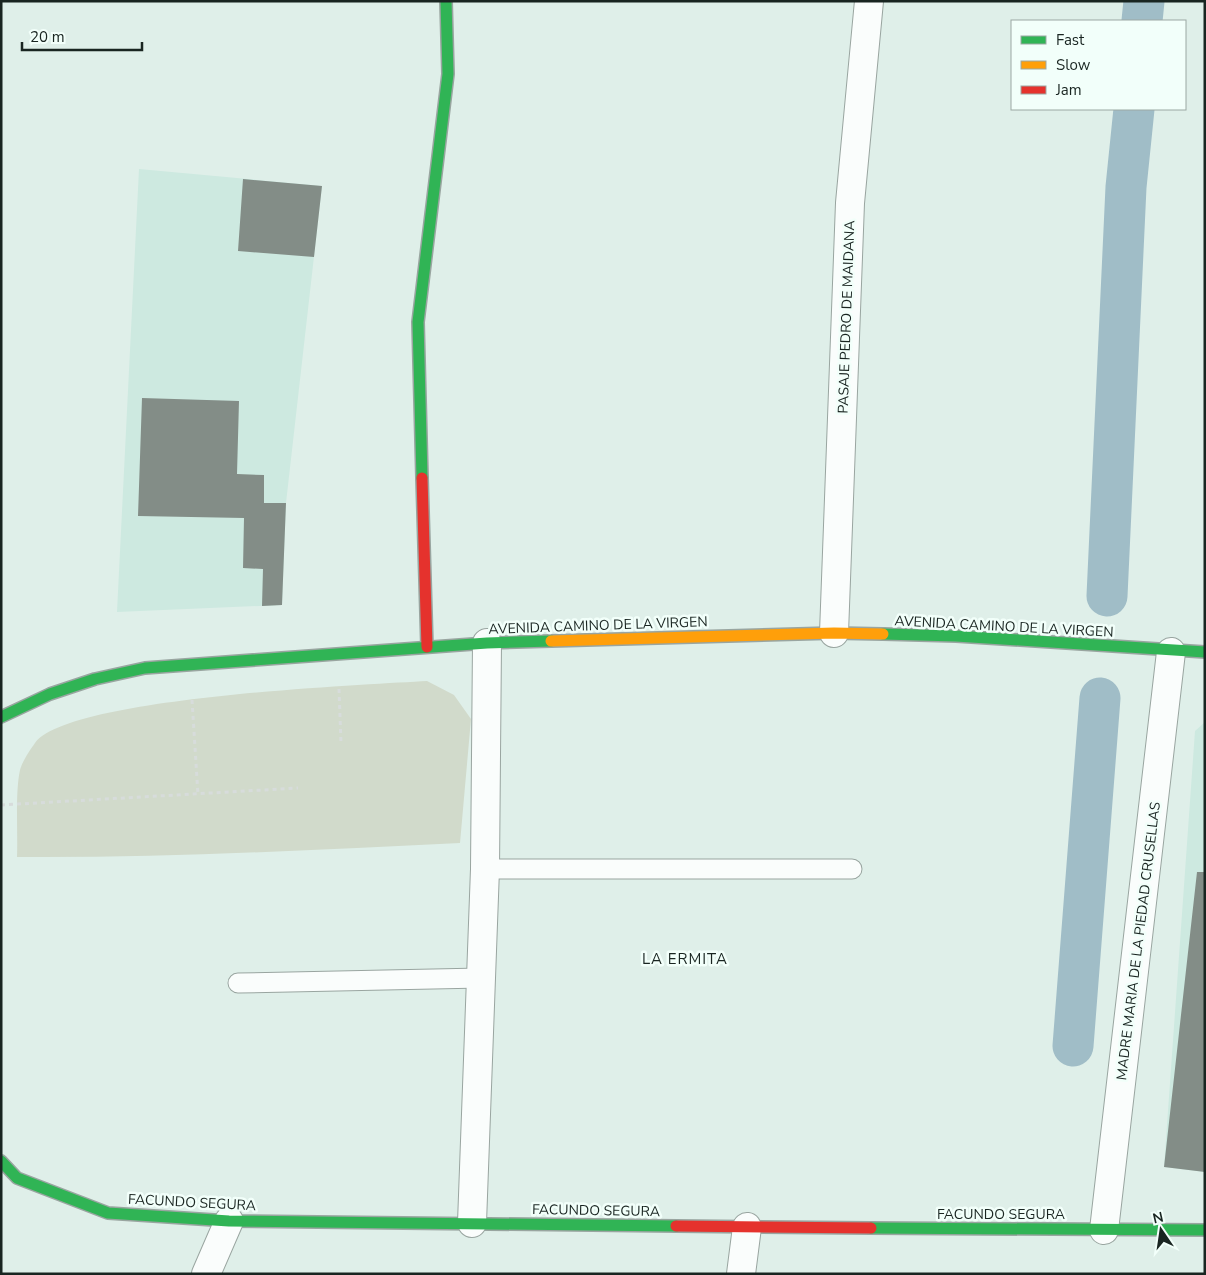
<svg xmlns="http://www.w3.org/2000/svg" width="1206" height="1275" viewBox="0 0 1206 1275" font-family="'Nunito Sans',sans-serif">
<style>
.built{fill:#cde9e0}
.green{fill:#d1dacb}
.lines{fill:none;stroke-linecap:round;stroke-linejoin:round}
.canal{stroke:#a0bdc7;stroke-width:41}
.building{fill:#838d87}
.lane-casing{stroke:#99a5a0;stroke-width:21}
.street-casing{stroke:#99a5a0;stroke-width:30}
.fast-casing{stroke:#99a5a0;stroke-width:14}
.slow-casing{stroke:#99a5a0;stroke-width:14}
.jam-casing{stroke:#99a5a0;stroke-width:14}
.path{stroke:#d7dcdb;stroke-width:3;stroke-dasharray:4 4;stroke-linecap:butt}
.lane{stroke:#fafdfc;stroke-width:19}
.street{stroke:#fafdfc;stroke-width:28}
.fast{stroke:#30b455;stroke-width:11}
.slow{stroke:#ff9f0a;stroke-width:11}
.jam{stroke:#e5322d;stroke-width:11}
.labels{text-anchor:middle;stroke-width:5;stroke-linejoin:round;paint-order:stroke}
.street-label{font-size:14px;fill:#192521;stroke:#f2fffa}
.neighbourhood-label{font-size:15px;letter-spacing:1px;fill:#192521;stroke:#f2fffa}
</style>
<rect width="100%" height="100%" fill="#dfefe9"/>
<path class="built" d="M139 169 322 186 286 503 282 605 117 612Z
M1205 722V1172L1164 1167 1195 731Z"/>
<path class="green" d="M427 681 454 695 471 719 460 843C312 850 164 858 17 857 18 832 15 793 20 770 22 762 30 750 35 743 69 697 362 685 427 681Z"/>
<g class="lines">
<path class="canal" d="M1142 21 1144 1
M1107 596 1126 187 1134 109
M1073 1046 1100 698"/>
</g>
<path class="building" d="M243 179 322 186 314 257 238 251Z
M142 398 239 401 237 474 264 475V503H286L282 605 262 606 263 569 243 568 244 518 138 516Z
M1197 872H1205V1172L1164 1167Z"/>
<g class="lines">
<g class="lane-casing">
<path id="lane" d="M485 869H852
M238 983 481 978"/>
</g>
<g class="street-casing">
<path id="street" d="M834 633 850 203 869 1
M472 1223 485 869 487 643
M1104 1230 1171 652
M206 1274 229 1221
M741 1274 747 1227"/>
</g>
<g class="fast-casing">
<path id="fast" d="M422 478 418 322 448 74 446 1
M883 634 956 636 1205 652
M1 717 50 694 95 679 145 668 487 643 551 641
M1 1161 17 1178 108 1213 229 1221 676 1226
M871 1228 1205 1230"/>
</g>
<g class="slow-casing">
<path id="slow" d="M551 641 834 633 883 634"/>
</g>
<g class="jam-casing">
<path id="jam" d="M422 478 427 647
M676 1226 871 1228"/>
</g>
<path class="path" d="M339 689 341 743
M192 700 198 795
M1 805 298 788"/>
<use href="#lane" class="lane"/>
<use href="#street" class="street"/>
<use href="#fast" class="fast"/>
<use href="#slow" class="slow"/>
<use href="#jam" class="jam"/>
</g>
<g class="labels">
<g class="street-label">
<text transform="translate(846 317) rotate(-88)" y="5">PASAJE PEDRO DE MAIDANA</text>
<text transform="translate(598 625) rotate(-2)" y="5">AVENIDA CAMINO DE LA VIRGEN</text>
<text transform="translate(1004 626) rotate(3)" y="5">AVENIDA CAMINO DE LA VIRGEN</text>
<text transform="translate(1138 941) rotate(-83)" y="5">MADRE MARIA DE LA PIEDAD CRUSELLAS</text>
<text transform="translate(192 1202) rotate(3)" y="5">FACUNDO SEGURA</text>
<text transform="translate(596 1210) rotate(1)" y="5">FACUNDO SEGURA</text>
<text x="1001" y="1219">FACUNDO SEGURA</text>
</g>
<g class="neighbourhood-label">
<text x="685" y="964">LA ERMITA</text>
</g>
</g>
<rect width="1206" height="1275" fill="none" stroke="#192521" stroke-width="5"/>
<rect x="1011" y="20" width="175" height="90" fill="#f2fffa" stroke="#9ba8a3"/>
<rect x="1021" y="36" width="25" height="8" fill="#30b455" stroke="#9ba8a3"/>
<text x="1056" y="45" font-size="15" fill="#192521">Fast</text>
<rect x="1021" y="61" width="25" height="8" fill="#ff9f0a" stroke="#9ba8a3"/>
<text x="1056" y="70" font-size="15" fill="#192521">Slow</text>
<rect x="1021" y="86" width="25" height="8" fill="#e5322d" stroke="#9ba8a3"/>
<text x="1056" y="95" font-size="15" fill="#192521">Jam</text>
<g transform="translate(1161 1230) rotate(347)" stroke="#f2fffa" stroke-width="4" paint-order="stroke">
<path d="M0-4L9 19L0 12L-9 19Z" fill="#192521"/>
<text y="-8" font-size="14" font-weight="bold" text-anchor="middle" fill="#192521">N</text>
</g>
<path d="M22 42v8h120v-8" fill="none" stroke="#192521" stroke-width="2.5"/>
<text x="30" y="42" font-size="15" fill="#192521" stroke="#f2fffa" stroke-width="4" paint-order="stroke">20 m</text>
</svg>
